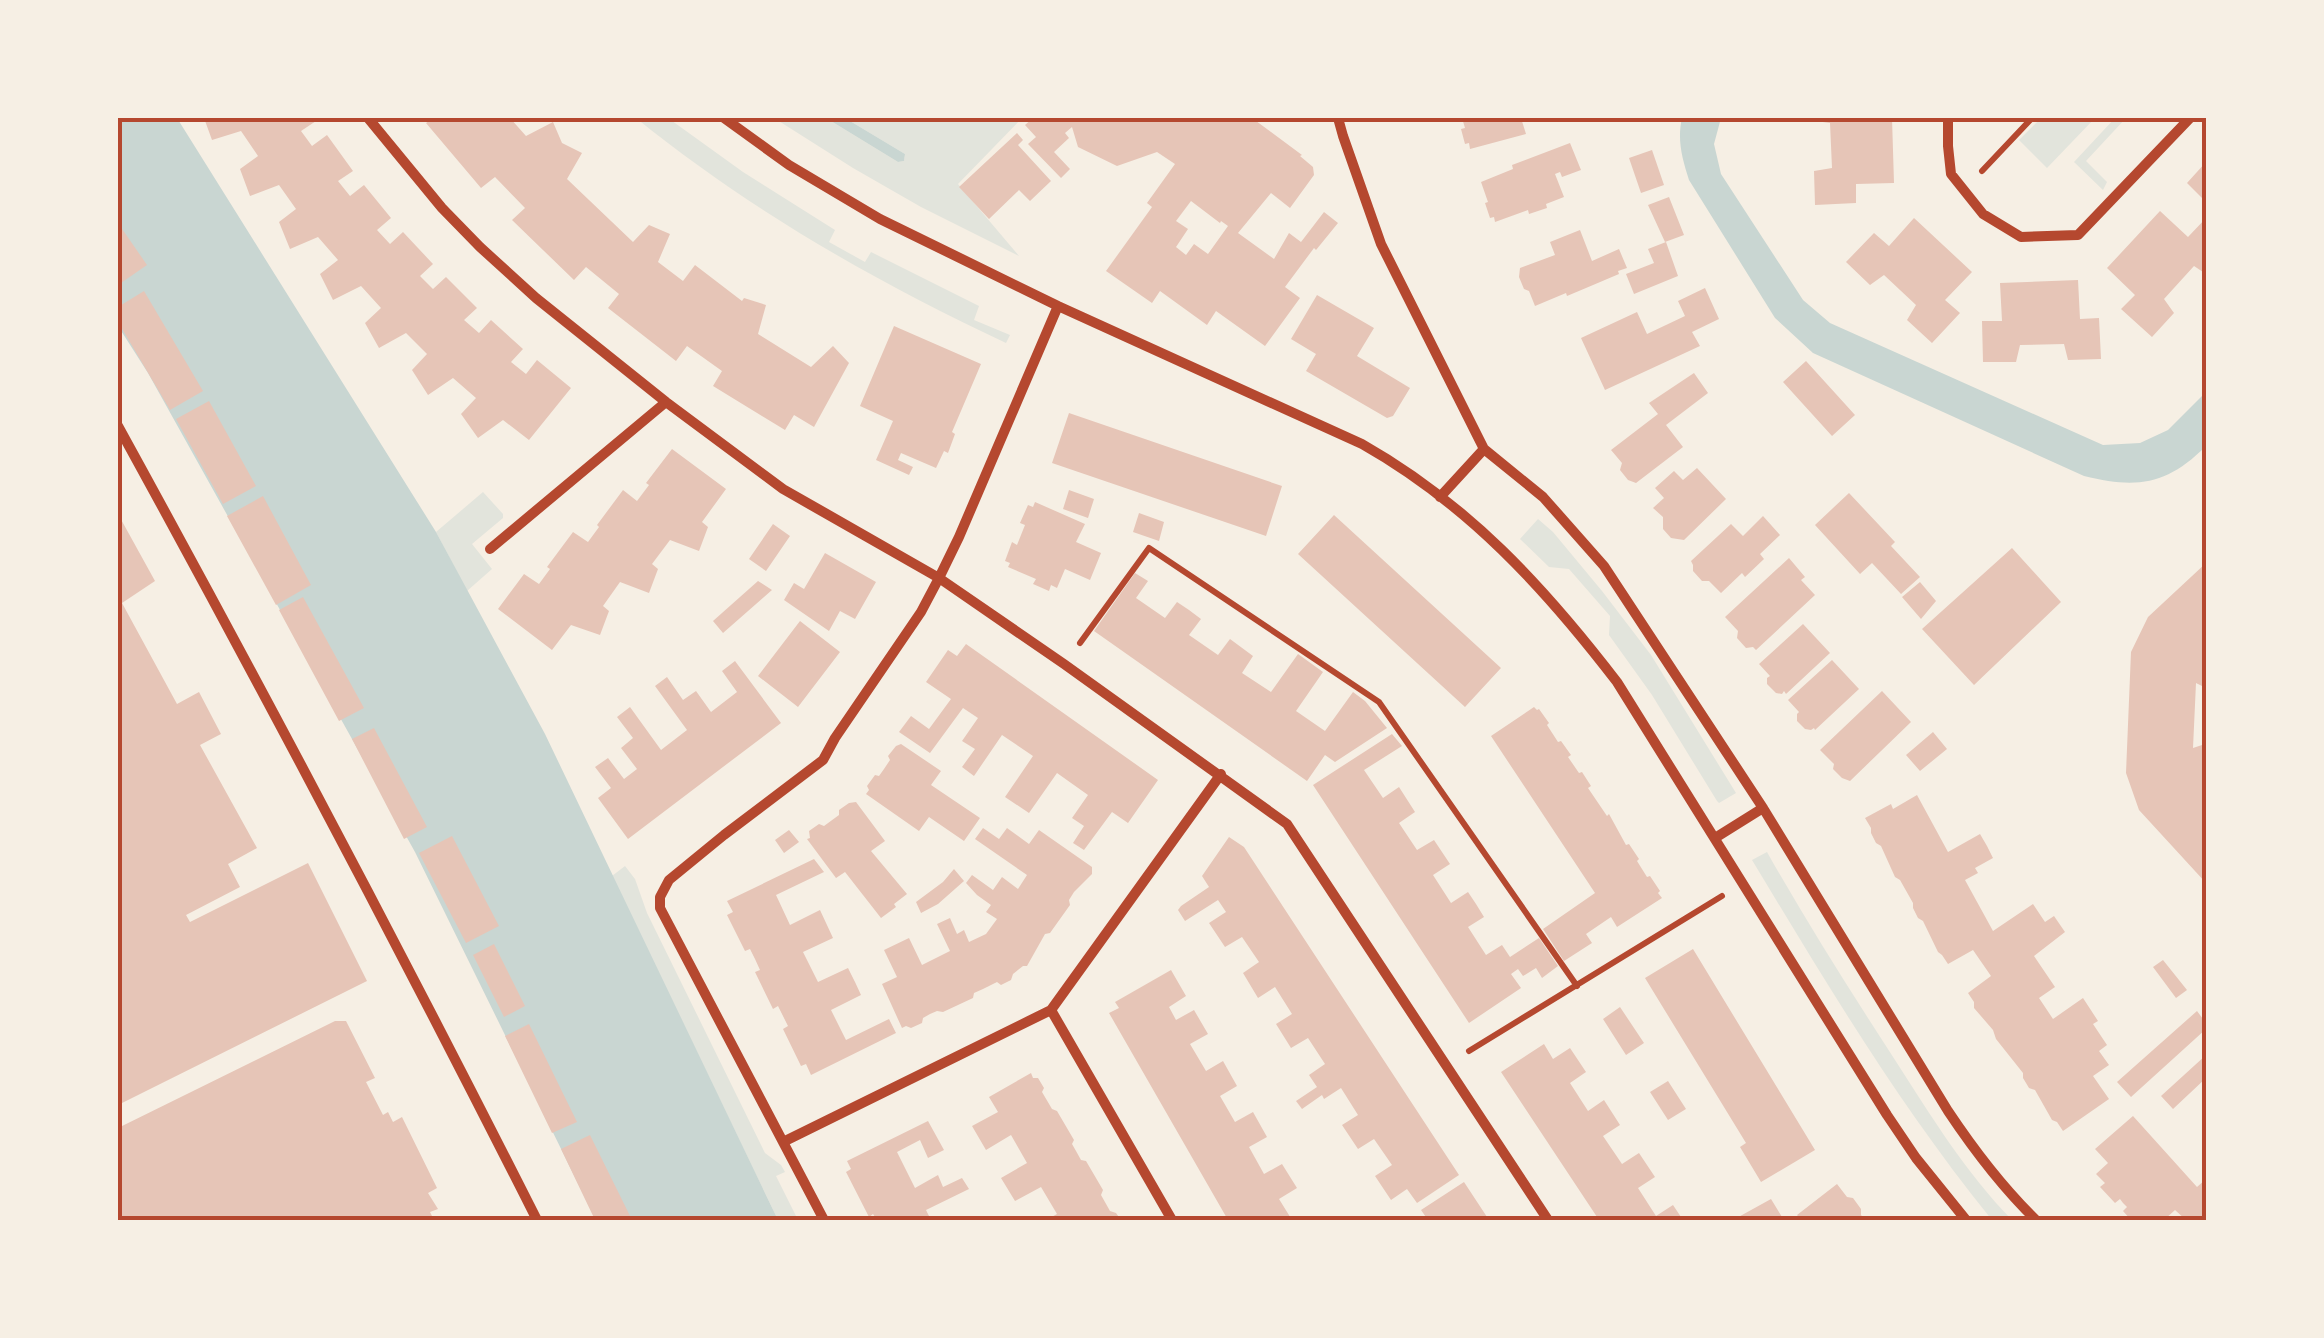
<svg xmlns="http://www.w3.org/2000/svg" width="2324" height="1338" viewBox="0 0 2324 1338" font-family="'Work Sans',sans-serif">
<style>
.green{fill:#e2e4dc}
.water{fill:#c9d6d2}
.building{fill:#e6c5b7;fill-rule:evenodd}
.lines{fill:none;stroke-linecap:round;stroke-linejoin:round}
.path{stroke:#b5482f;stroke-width:6}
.minor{stroke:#b5482f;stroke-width:10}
.neatline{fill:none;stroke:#b5482f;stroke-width:4}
</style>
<rect width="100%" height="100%" fill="#f6efe4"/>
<path class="green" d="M636 118H668L743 172 835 230 829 242 865 262 871 252 979 306 974 320 1010 335 1006 343C874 281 750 210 636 118Z
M774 118H826L898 162 904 161 905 154 845 118H1022L958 184 1019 256 921 207 853 168Z
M2041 118H2095L2047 168 2019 140Z
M2115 118H2126L2086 161 2107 182 2103 190 2074 162Z
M483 492 503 514V518L472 544 492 569 467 591 436 532Z
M1538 519 1553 532 1602 591 1651 655 1736 793 1719 803 1717 801 1652 695 1609 635 1610 616 1569 569 1549 567 1520 539Z
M1767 852C1807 923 1851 992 1895 1060 1931 1116 1966 1173 2012 1220H1992C1899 1105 1828 986 1752 860Z
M625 866 635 879 647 913 765 1153 781 1165 785 1172 776 1176 798 1220H778L612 876Z"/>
<path class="water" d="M118 118H177L436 532 545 734 778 1220H596L415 852 148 373 118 326Z
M826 118H845L905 154 904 161 898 162Z
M1682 118H1721L1714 144 1721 174 1803 300 1830 323 2103 445 2140 443 2168 430 2206 392V446C2167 485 2137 489 2084 476L1813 353 1775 318 1689 180C1682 158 1677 140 1682 118Z"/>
<path class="building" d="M204 118H313L316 121 301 131 312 146 327 135 353 171 338 181 350 196 364 185 391 218 377 230 390 244 403 232 433 264 420 276 433 289 446 277 477 308 464 320 479 333 491 320 523 349 511 362 526 374 537 360 571 388 529 440 503 420 478 438 461 414 476 398 453 378 428 395 412 370 427 354 406 333 379 348 365 323 381 308 361 286 333 300 320 274 338 260 318 237 290 249 279 222 296 209 279 185 250 196 240 169 258 156 241 131 212 140Z
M433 118H510L526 136 553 122 562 143 582 153 567 179 633 242 649 225 670 234 658 262 683 281 695 265 742 301 744 298 766 305 758 334 811 367 833 346 849 363 814 427 794 415 785 430 713 386 722 371 687 346 676 361 608 308 619 294 586 267 574 280 512 220 525 208 495 177 481 188 426 123Z
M1033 118H1252L1302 155 1300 156 1313 167 1314 175 1290 208 1271 193 1238 233 1274 259 1289 233 1301 242 1324 212 1338 223 1316 250 1314 248 1285 287 1300 298 1265 346 1216 311 1207 325 1160 291 1152 303 1106 271 1152 207 1147 203 1175 164 1157 152 1117 166 1078 147 1072 127 1065 133 1069 138 1054 152 1070 169 1061 178 1028 144 1036 137 1025 125ZM1191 201 1220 223 1221 221 1228 226 1208 254 1194 244 1186 255 1176 247 1188 229 1176 221Z
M1462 118H1521L1526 134 1470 149 1469 143 1465 144 1461 129 1465 128Z
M1808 118H1892L1894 183 1856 184V203L1815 205 1814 171 1832 168 1830 123 1808 120Z
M1017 133 1023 140 1018 145 1051 181 1030 201 1019 190 989 219 959 187Z
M1570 143 1581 170 1562 177 1560 172 1555 174 1564 197 1546 204 1547 208 1529 214 1528 210 1495 222 1494 217 1490 218 1485 203 1488 202 1481 182 1513 169 1512 165Z
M1652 150 1664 185 1641 193 1629 158Z
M2206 162V202L2187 183Z
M1669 197 1684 235 1665 242 1648 205Z
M2160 211 2188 237 2206 218V274L2194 266 2164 299 2174 313 2152 337 2121 309 2135 295 2107 268Z
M1914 218 1972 272 1945 300 1960 313 1932 343 1907 320 1916 305 1884 275 1870 285 1846 262 1874 233 1889 246Z
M118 223 147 265 118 285Z
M1580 230 1592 261 1619 249 1627 268 1618 271 1619 274 1586 288 1567 296 1566 293 1535 306 1529 291 1524 289 1519 277 1520 268 1555 255 1550 242Z
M1666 242 1678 276 1634 294 1626 274 1654 263 1648 249Z
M2078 280 2080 319 2099 318 2101 359 2068 360 2064 344 2020 345 2016 362H1983L1982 321H2002L2000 283Z
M1705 288 1719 319 1692 332 1700 346 1605 390 1581 338 1637 312 1647 334 1685 316 1678 301Z
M144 291 203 391 170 410 118 322V307Z
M1317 295 1374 328 1357 356 1410 388 1393 416 1387 418 1306 371 1316 354 1291 339Z
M894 326 981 364 952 432 955 434 948 453 944 451 936 468 901 453 898 460 913 467 909 475 876 460 893 421 860 406Z
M1806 361 1855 415 1832 436 1783 382Z
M1694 373 1708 393 1666 425 1683 447 1636 483 1628 480 1620 470 1622 463 1611 450 1658 414 1649 403Z
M209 401 256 486 223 504 176 419Z
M1069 413 1282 486 1266 536 1052 463Z
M672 449 726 489 702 522 708 527 699 551 670 540 652 564 658 569 649 593 620 582 603 606 609 611 600 635 571 625 552 650 498 609 524 574 539 584 550 569 547 567 573 532 588 542 599 527 597 525 623 490 637 501 649 485 646 483Z
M1697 468 1726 499 1684 540 1671 538 1663 529V517L1653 508 1664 498 1655 488 1674 471 1683 480Z
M1069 490 1094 499 1088 518 1063 509Z
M1849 493 1895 542 1891 546 1920 577 1901 594 1872 563 1860 574 1815 525Z
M263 496 311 585 276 605 227 516Z
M1035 502 1085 524 1076 542 1101 553 1090 580 1065 569 1057 588 1051 585 1049 591 1033 584 1036 579 1008 567 1010 563 1005 561 1012 542 1017 545 1025 525 1020 523 1028 505 1033 507Z
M1139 513 1164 522 1159 541 1133 532Z
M118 514 155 581 122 603 177 704 199 692 221 734 200 745 257 848 228 864 240 887 186 915 190 922 308 863 367 981 118 1105Z
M1334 515 1501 668 1465 707 1298 554Z
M1763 516 1780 535 1760 554 1764 559 1745 577 1742 573 1721 593 1709 581H1702L1693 571V565L1691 561 1731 524 1743 536Z
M773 524 790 536 766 571 749 559Z
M2012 548 2061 602 1974 685 1922 629Z
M825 553 876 582 855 619 840 611 829 631 784 600 794 583 804 589Z
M1789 558 1805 577 1801 580 1815 595 1756 650 1753 647 1746 648 1737 638 1738 631 1725 617Z
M2206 563V688L2196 683 2193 748 2205 744 2206 748V883L2139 810 2126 773 2131 652 2148 617Z
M1135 573 1148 581 1136 598 1165 618 1177 602 1189 610 1201 619 1189 635 1218 655 1230 639 1253 656 1242 673 1271 692 1298 654 1323 672 1296 711 1325 731 1353 692 1365 701 1387 728 1335 762 1325 755 1307 781 1094 631Z
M758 581 772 590 723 633 713 621Z
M1920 582 1936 601 1921 619 1902 597Z
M303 597 364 708 339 721 279 610Z
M800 621 840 652 798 707 758 676Z
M1803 624 1830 653 1786 694 1784 691 1782 694 1776 693 1767 684V678L1770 676 1759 664Z
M966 644 1158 780 1128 823 1112 812 1084 850 1073 843 1084 826 1072 818 1088 795 1057 773 1029 813 1005 797 1033 756 1002 735 974 776 962 767 975 749 962 741 978 718 963 708 930 753 899 732 911 716 929 729 951 699 926 682 948 650 957 656Z
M1832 660 1859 689 1815 730 1814 728 1811 730 1805 729 1797 721V714L1799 712 1788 700Z
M735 661 781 723 628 839 598 798 611 788 595 767 608 758 624 779 637 769 621 748 633 738 617 717 630 707 661 750 687 730 655 686 667 677 683 700 696 691 711 712 737 692 722 671Z
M1882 691 1911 722 1850 781 1842 778 1833 769 1834 764 1820 750Z
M1534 707 1537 710 1539 709 1549 723 1547 725 1558 742 1561 741 1571 755 1568 757 1579 773 1582 772 1591 786 1588 788 1607 816 1609 814 1626 845 1629 844 1639 859 1637 861 1647 877 1650 876 1660 891 1658 893 1662 898 1617 927 1611 917 1586 934 1592 943 1564 961 1543 929 1595 893 1491 736Z
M374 728 427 827 404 839 352 739Z
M1933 732 1947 749 1920 771 1906 755Z
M1392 734 1402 746 1364 770 1383 798 1399 787 1415 812 1399 823 1417 850 1434 840 1450 864 1433 875 1451 903 1468 892 1476 904 1484 917 1468 927 1486 955 1502 945 1510 957 1539 938 1558 966 1542 978 1536 968 1523 976 1518 969 1511 974 1521 988 1469 1023 1313 785Z
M901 744 941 771 931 785 980 818 964 841 929 817 919 831 866 794 869 790 867 786 875 775 879 776 884 769 890 760 888 756 896 746Z
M1917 795 1948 852 1980 834 1987 846 1993 858 1975 868 1978 873 1965 880 1993 931 2033 904 2045 922 2054 916 2065 932 2034 956 2055 987 2039 998 2053 1019 2083 998 2098 1021 2093 1024 2107 1045 2099 1051 2109 1065 2093 1076 2109 1099 2063 1131 2057 1122 2052 1120 2035 1090 2029 1088 2023 1078V1073L1996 1039 1993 1030 1974 1008V1002L1968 993 1991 976 1973 950 1948 964 1942 955 1938 952 1923 921 1918 918 1913 908V903L1900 880 1895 877 1881 846 1876 843 1871 833V828L1865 818 1891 804 1893 809Z
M856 802 885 841 871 851 907 894 894 904 896 907 881 918 845 872 836 878 807 839 810 838 809 831 819 824 824 826 839 815V810L849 803Z
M983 828 999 839 1007 828 1029 844 1039 830 1092 867V874L1074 892 1069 900 1070 905 1050 933 1045 934 1027 966H1023L1013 974 1011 980 1001 985 997 982 983 989 974 993 973 998 943 1012 937 1011 930 1014 923 1018 922 1023 911 1028 906 1026 902 1028 882 984 897 977 884 950 909 938 922 965 950 951 937 924 950 918 957 934 964 930 969 942 986 934 997 919 986 912 991 905 977 895 966 883 972 875 993 890 1002 877 1018 889 1027 875 975 839Z
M789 830 799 842 784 853 775 840Z
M452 836 499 926 466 943 419 853Z
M1229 837 1244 847 1459 1175 1417 1203 1407 1189 1391 1200 1375 1176 1392 1165 1374 1139 1358 1149 1342 1125 1358 1115 1341 1088 1324 1099 1322 1095 1302 1109 1296 1101 1317 1087 1309 1075 1325 1064 1308 1038 1291 1048 1276 1024 1292 1014 1275 987 1258 998 1243 973 1259 962 1242 937 1225 947 1209 923 1226 912 1218 900 1185 921 1178 910 1181 906 1209 887 1202 876Z
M814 859 824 872 776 895 790 925 820 910 833 938 803 952 818 982 848 968 855 982 861 995 831 1010 846 1040 889 1019 896 1033 811 1075 806 1064 801 1066 783 1029 788 1026 778 1006 773 1009 755 972 760 970 755 959 750 949 745 951 727 915 733 912 727 901Z
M954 869 964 881 938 904 921 913 916 902 943 882Z
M494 944 525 1006 504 1017 473 955Z
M1693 949 1815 1150 1761 1182 1740 1147 1746 1143 1645 978Z
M2163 960 2187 990 2176 998 2153 967Z
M1171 970 1186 996 1169 1007 1176 1020 1194 1010 1208 1034 1190 1044 1206 1071 1223 1061 1237 1086 1220 1096 1235 1122 1253 1112 1267 1137 1249 1147 1264 1174 1282 1164 1297 1188 1279 1199 1292 1220H1228L1109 1013 1119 1008 1115 1002Z
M1620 1007 1644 1043 1626 1055 1603 1019Z
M2197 1011 2206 1023V1029L2131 1097 2117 1082Z
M335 1021H346L375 1078 366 1082 383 1115 388 1112 393 1122 402 1117 437 1188 428 1193 438 1209 430 1212 434 1220H118V1128Z
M529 1024 577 1122 552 1133 505 1036Z
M1544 1044 1553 1059 1570 1048 1586 1072 1570 1083 1588 1111 1604 1100 1620 1125 1603 1136 1622 1164 1639 1153 1655 1177 1638 1188 1656 1216 1673 1205 1683 1220H1599L1501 1072Z
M2206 1055V1078L2173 1109 2161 1096Z
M1031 1073 1033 1078H1038L1044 1088 1042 1092 1052 1109 1057 1111 1074 1140 1072 1144 1076 1151 1081 1160 1086 1161 1103 1190 1101 1195 1110 1211 1116 1213 1121 1220H1046L1057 1214 1041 1187 1015 1201 1001 1178 1027 1163 1011 1135 986 1150 972 1126 998 1112 989 1097Z
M1668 1081 1686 1109 1668 1120 1650 1092Z
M2133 1116 2197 1187 2206 1179V1220H2186L2175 1210 2164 1220H2131L2123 1211 2127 1207 2123 1203 2120 1199 2115 1203 2100 1187 2105 1183 2096 1174 2108 1163 2095 1149Z
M928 1121 944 1150 928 1158 920 1140 897 1152 915 1188 938 1175 943 1187 962 1178 969 1189 926 1210 931 1220H877L873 1214 869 1217 846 1172 851 1169 847 1161Z
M590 1135 632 1220H595L561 1149Z
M1464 1182 1489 1220H1428L1421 1210Z
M1837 1184 1847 1197 1853 1198 1861 1209V1215L1865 1220H1801L1797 1215Z
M1771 1199 1782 1217 1776 1220H1733Z"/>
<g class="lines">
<path class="path" d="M1982 171 2032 118
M1080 643 1149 548 1379 702 1577 986
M1469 1051 1722 896"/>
<path class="minor" d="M368 118 442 208 480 247 536 298 666 402 783 489 939 578 1064 664 1287 824 1548 1220
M724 118 789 165 880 219 1058 306 1362 444C1468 504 1544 587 1617 682L1887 1115 1916 1158 1966 1220
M1338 118 1343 136 1381 244 1484 449 1543 497 1604 566 1763 808 1948 1111C1974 1150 2002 1187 2036 1220
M1948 118V146L1951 174 1983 214 2021 237 2078 235 2190 118
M118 426C262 688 402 953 537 1220
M1440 497 1484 449
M490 549 666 402
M1715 838 1763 808
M1051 1010 1172 1220
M783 1142 1051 1010 1221 774
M824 1220 660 908V897L669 880 724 835 823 760 835 738 921 612 939 578 959 537 1058 306"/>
</g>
<rect width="2324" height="1338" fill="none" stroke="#f6efe4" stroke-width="240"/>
<rect x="120" y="120" width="2084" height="1098" class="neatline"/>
</svg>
